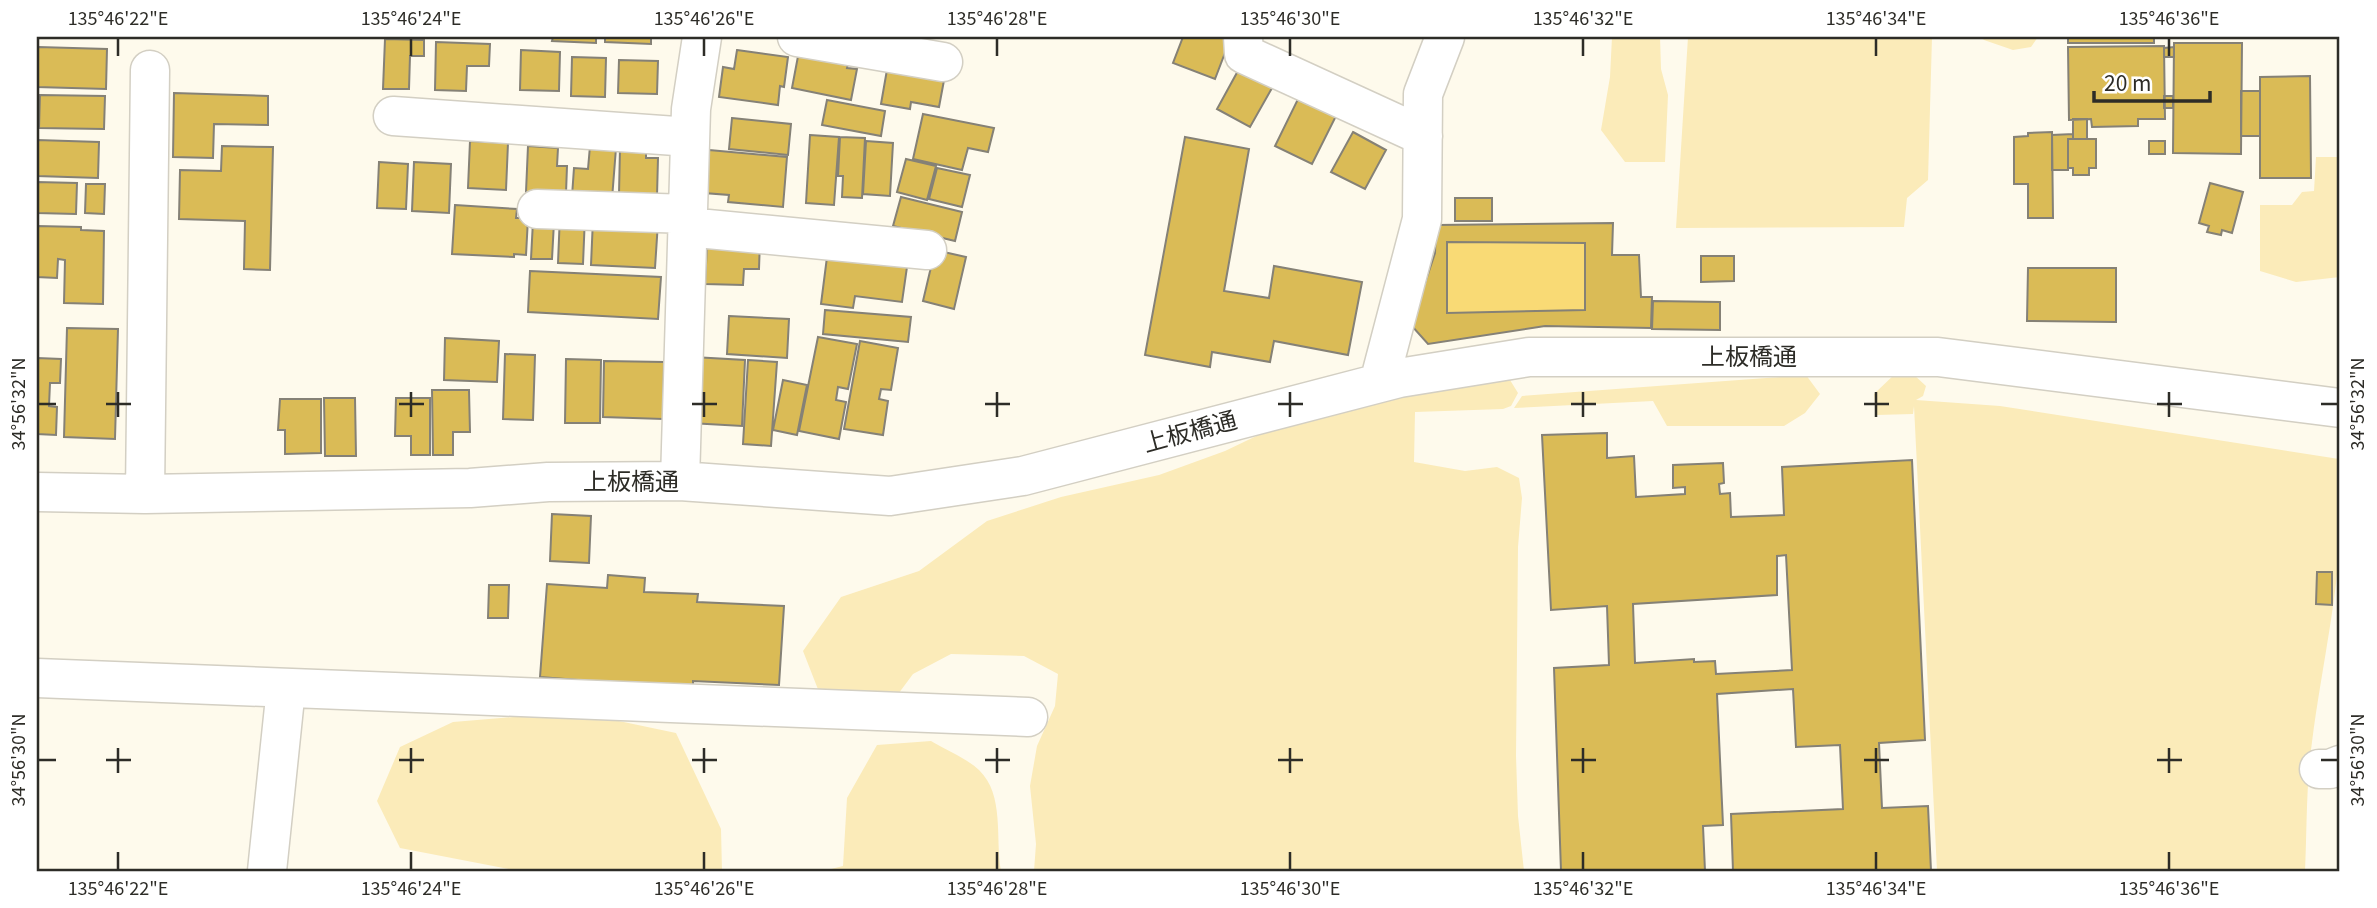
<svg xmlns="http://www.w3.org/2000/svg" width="2377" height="908" viewBox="0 0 2377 908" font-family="Georgia,'Noto Sans JP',serif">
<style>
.green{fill:#fbebb9}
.water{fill:#f9da75}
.building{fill:#dabb56;stroke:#858176;stroke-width:2;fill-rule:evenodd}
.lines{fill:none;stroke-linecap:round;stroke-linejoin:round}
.minor-casing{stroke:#d3cfc3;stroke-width:41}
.minor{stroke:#fff;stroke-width:38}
.ticks{fill:none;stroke:#2d2c27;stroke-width:2.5}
.labels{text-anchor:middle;stroke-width:5;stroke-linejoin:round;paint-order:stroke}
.street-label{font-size:24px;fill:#2d2c27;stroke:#fff}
.neatline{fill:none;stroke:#2d2c27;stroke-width:2.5}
.ticks-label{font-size:18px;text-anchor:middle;fill:#2d2c27}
</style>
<rect width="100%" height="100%" fill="#fefaec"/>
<path class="green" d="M1612 37H1660L1661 69 1668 95 1665 162H1625L1601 130 1610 77Z
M1688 37H1932L1928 180 1907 198 1904 227 1676 228Z
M1981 37H2038L2031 47 2013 50 1984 40Z
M2316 157H2340V277L2296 282 2260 271V205H2292L2302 192 2314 191Z
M1897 372 1913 374 1926 386 1923 396 1916 400 2000 406 2339 459C2349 554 2324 648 2312 742 2306 785 2307 829 2305 871H1937L1914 406 1913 414 1876 415 1874 394Z
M1806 375 1820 394 1805 413 1784 426H1667L1653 401 1514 408 1522 396Z
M1510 380 1518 393 1511 406 1503 409 1415 412 1414 462 1465 471 1497 467 1519 478 1522 498 1518 547 1516 756 1518 816 1524 871H1034L1036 844 1030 786 1037 746 1055 706 1058 674 1024 656 951 654 913 674 890 705 821 697 803 651 841 597 919 571 987 521 1061 497 1159 475 1225 451 1292 419 1340 403Z
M576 712 676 733 721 829 722 871H519L400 848 377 801 400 747 453 722Z
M931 741C946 750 966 758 979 770 1005 795 995 839 1001 871H823L843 866 847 798 877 745Z"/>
<path class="water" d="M1447 242 1585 243V310L1447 313Z"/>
<path class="building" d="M553 37H596V43L552 41Z
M605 37H651V44L605 42Z
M1183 37H1231L1215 79 1173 63Z
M2068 37H2154V43H2068Z
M385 39 424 40V56H410L409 89H383Z
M436 42 490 44 489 66H467L466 91 435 90Z
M2174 43H2242L2241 154 2173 153Z
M2164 46 2165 119H2138V126L2092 127 2091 119 2069 120 2068 47Z
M38 47 107 49 106 89 37 87Z
M2174 47V57H2164V48Z
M521 50 560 52 559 91 520 90Z
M737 50 788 57 784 87 780 86 778 105 719 97 723 67 734 69Z
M799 51 849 60 847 68 857 69 851 100 792 88Z
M572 57 606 58 605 97 571 96Z
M619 60 658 61 657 94 618 93Z
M888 64 945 75 939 107 911 102 910 109 881 104Z
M1239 69 1272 88 1250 127 1217 109Z
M2310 76 2311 178H2260V77Z
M2241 91H2260V136H2241Z
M174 93 268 96V125L214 124 213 158 173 157Z
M40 95 105 96 104 129 39 128Z
M2164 96H2173V108H2164Z
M1299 97 1336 116 1312 164 1275 146Z
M827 100 885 111 881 136 822 125Z
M923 114 994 128 988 152 968 148 962 170 913 159Z
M732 118 791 124 788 155 729 149Z
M2073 119H2087V139H2073Z
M1353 132 1386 150 1365 189 1331 172Z
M2052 132 2053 218H2028V184H2014V137L2028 136V133Z
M2073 134V139H2068V170H2052V135Z
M810 135 839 137 834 205 806 203Z
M840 137 865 138 862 198 842 197 843 176H838Z
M1185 137 1249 149 1224 291 1269 298 1274 266 1362 282 1348 355 1274 341 1270 362 1212 352 1210 367 1145 355Z
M2068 139H2096V168H2089V175H2073V168H2068Z
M37 140 99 142 98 178 37 176Z
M470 141 508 143 506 190 468 188Z
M866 141 893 143 890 196 863 194Z
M2149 141H2165V154H2149Z
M222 146 273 147 270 270 244 269 245 221 179 219 180 170 221 171Z
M528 146 558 148 557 166H567L566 193 526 192Z
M590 146 616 148 612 199 572 196 574 168 588 169Z
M620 148 646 149V158H658L657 196 619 194Z
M709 150 787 157 783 207 728 202 729 195 704 193Z
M906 159 936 166 927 200 897 192Z
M379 162 408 164 406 209 377 208Z
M414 162 451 164 449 213 412 211Z
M937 168 970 175 962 207 929 199Z
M37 182 77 183 76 214 37 213Z
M2210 183 2243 192 2232 233 2222 230 2221 235 2207 232 2209 226 2199 223Z
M86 184H105L104 214 85 213Z
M901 197 962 212 955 241 893 226Z
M1455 198H1492V221H1455Z
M455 205 517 209 516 218H528L526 255 514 254V257L452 254Z
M560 214 585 216 583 264 558 263Z
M593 219 658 222 655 268 591 265Z
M533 221 554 222 552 259H531Z
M1613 223 1612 255H1639L1641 297H1652L1651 328 1545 326 1428 344 1411 325 1435 253 1436 225ZM1447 242 1585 243V310L1447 313Z
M37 226 81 227V230L104 231 103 304 64 303 65 260 58 259 57 278 37 277Z
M760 240 759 269H744L743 285 705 284 707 245Z
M935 250 966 257 954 309 923 301Z
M1701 256H1734V281L1701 282Z
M827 257 908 260 902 302 855 296 853 308 821 304Z
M2028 268H2116V322L2027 321Z
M530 271 661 277 658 319 528 312Z
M1653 301 1720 302V330L1652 329Z
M825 310 911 317 908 342 823 334Z
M729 316 789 319 787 358 727 354Z
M67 328 118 329 115 439 64 437Z
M818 337 857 344 848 389 838 387 836 400 846 402 839 439 799 431Z
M445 338 499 341 497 382 444 380Z
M860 341 898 348 891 390 881 389 879 399 888 401 883 435 844 429Z
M505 354 535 355 533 420 503 419Z
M693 357 745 360 742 426 690 423Z
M37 358 61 359 60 383H50L49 406 57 407 56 435 37 434Z
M566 359 601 360 600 423H565Z
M748 360 777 362 771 446 743 444Z
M604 361 664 362 663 419 603 417Z
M783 380 807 385 797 435 773 430Z
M432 390H469L470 432H453V455H433Z
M324 398H355L356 456H325Z
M396 398H430V455H411V436H395Z
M280 399H321V453L285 454V430H278Z
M1607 433V458L1634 456 1636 497 1685 494V487L1673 488V465L1723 463 1724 483 1719 484 1720 494 1730 493 1731 517 1784 515 1782 467 1912 460 1925 740 1879 743 1882 808 1928 806 1931 871H1733L1731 814 1843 809 1840 745 1796 747 1793 689 1717 694 1723 825 1703 826 1705 871H1561L1554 668 1609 665 1607 606 1551 610 1542 435ZM1786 555 1792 670 1716 674 1715 661 1694 662V659L1635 663 1633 604 1777 595V556Z
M552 514 591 516 589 563 550 561Z
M2317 572H2332V605L2316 604Z
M608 575 645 578 644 592 698 594 697 602 784 606 779 685 693 681V689L540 677 547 584 607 588Z
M489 585H509L508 618H488Z"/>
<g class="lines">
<g class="minor-casing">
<path id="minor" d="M797 37 943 62
M1243 37 1244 54 1423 136
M393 116 690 137
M537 209 688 214
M687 227 927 250
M1379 383 1422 219 1423 94 1445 37
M680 481 691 109 702 37
M37 492 145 494 470 488 548 482 680 481 890 496 1023 476 1399 378 1529 357H1938L2340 408
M145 494 150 70
M37 678 1028 717
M2319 769H2330L2340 765
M267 871 286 688"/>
</g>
<use href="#minor" class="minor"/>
</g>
<path class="ticks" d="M118 38V56M411 38V56M704 38V56M997 38V56M1290 38V56M1583 38V56M1876 38V56M2169 38V56M118 392V417M411 392V417M704 392V417M997 392V417M1290 392V417M1583 392V417M1876 392V417M2169 392V417M38 404H56M106 404H131M399 404H424M692 404H717M985 404H1010M1278 404H1303M1571 404H1596M1864 404H1889M2157 404H2182M2321 404H2338M118 748V773M411 748V773M704 748V773M997 748V773M1290 748V773M1583 748V773M1876 748V773M2169 748V773M38 760H56M106 760H131M399 760H424M692 760H717M985 760H1010M1278 760H1303M1571 760H1596M1864 760H1889M2157 760H2182M2321 760H2338M118 852V870M411 852V870M704 852V870M997 852V870M1290 852V870M1583 852V870M1876 852V870M2169 852V870"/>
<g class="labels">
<g class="street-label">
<text x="1749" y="365">上板橋通</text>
<text transform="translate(1190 432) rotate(-15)" y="8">上板橋通</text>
<text x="631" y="490">上板橋通</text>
</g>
</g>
<rect width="2377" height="908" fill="none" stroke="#ffffff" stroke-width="77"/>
<path d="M2094 91v10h116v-10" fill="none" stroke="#2d2c27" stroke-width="3.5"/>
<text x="2104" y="91" font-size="21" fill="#2d2c27" stroke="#ffffff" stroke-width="5" paint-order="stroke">20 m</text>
<rect x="38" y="38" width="2300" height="832" class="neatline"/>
<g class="ticks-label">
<text x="118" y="25">135°46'22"E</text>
<text x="411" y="25">135°46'24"E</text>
<text x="704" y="25">135°46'26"E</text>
<text x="997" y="25">135°46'28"E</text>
<text x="1290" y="25">135°46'30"E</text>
<text x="1583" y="25">135°46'32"E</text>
<text x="1876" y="25">135°46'34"E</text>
<text x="2169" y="25">135°46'36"E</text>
<text transform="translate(19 404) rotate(-90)" y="6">34°56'32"N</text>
<text transform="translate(2358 404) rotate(-90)" y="6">34°56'32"N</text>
<text transform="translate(19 760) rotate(-90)" y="6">34°56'30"N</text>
<text transform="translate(2358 760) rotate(-90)" y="6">34°56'30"N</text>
<text x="118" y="895">135°46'22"E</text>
<text x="411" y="895">135°46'24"E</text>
<text x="704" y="895">135°46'26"E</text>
<text x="997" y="895">135°46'28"E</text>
<text x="1290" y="895">135°46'30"E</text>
<text x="1583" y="895">135°46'32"E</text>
<text x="1876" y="895">135°46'34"E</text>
<text x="2169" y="895">135°46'36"E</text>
</g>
</svg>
